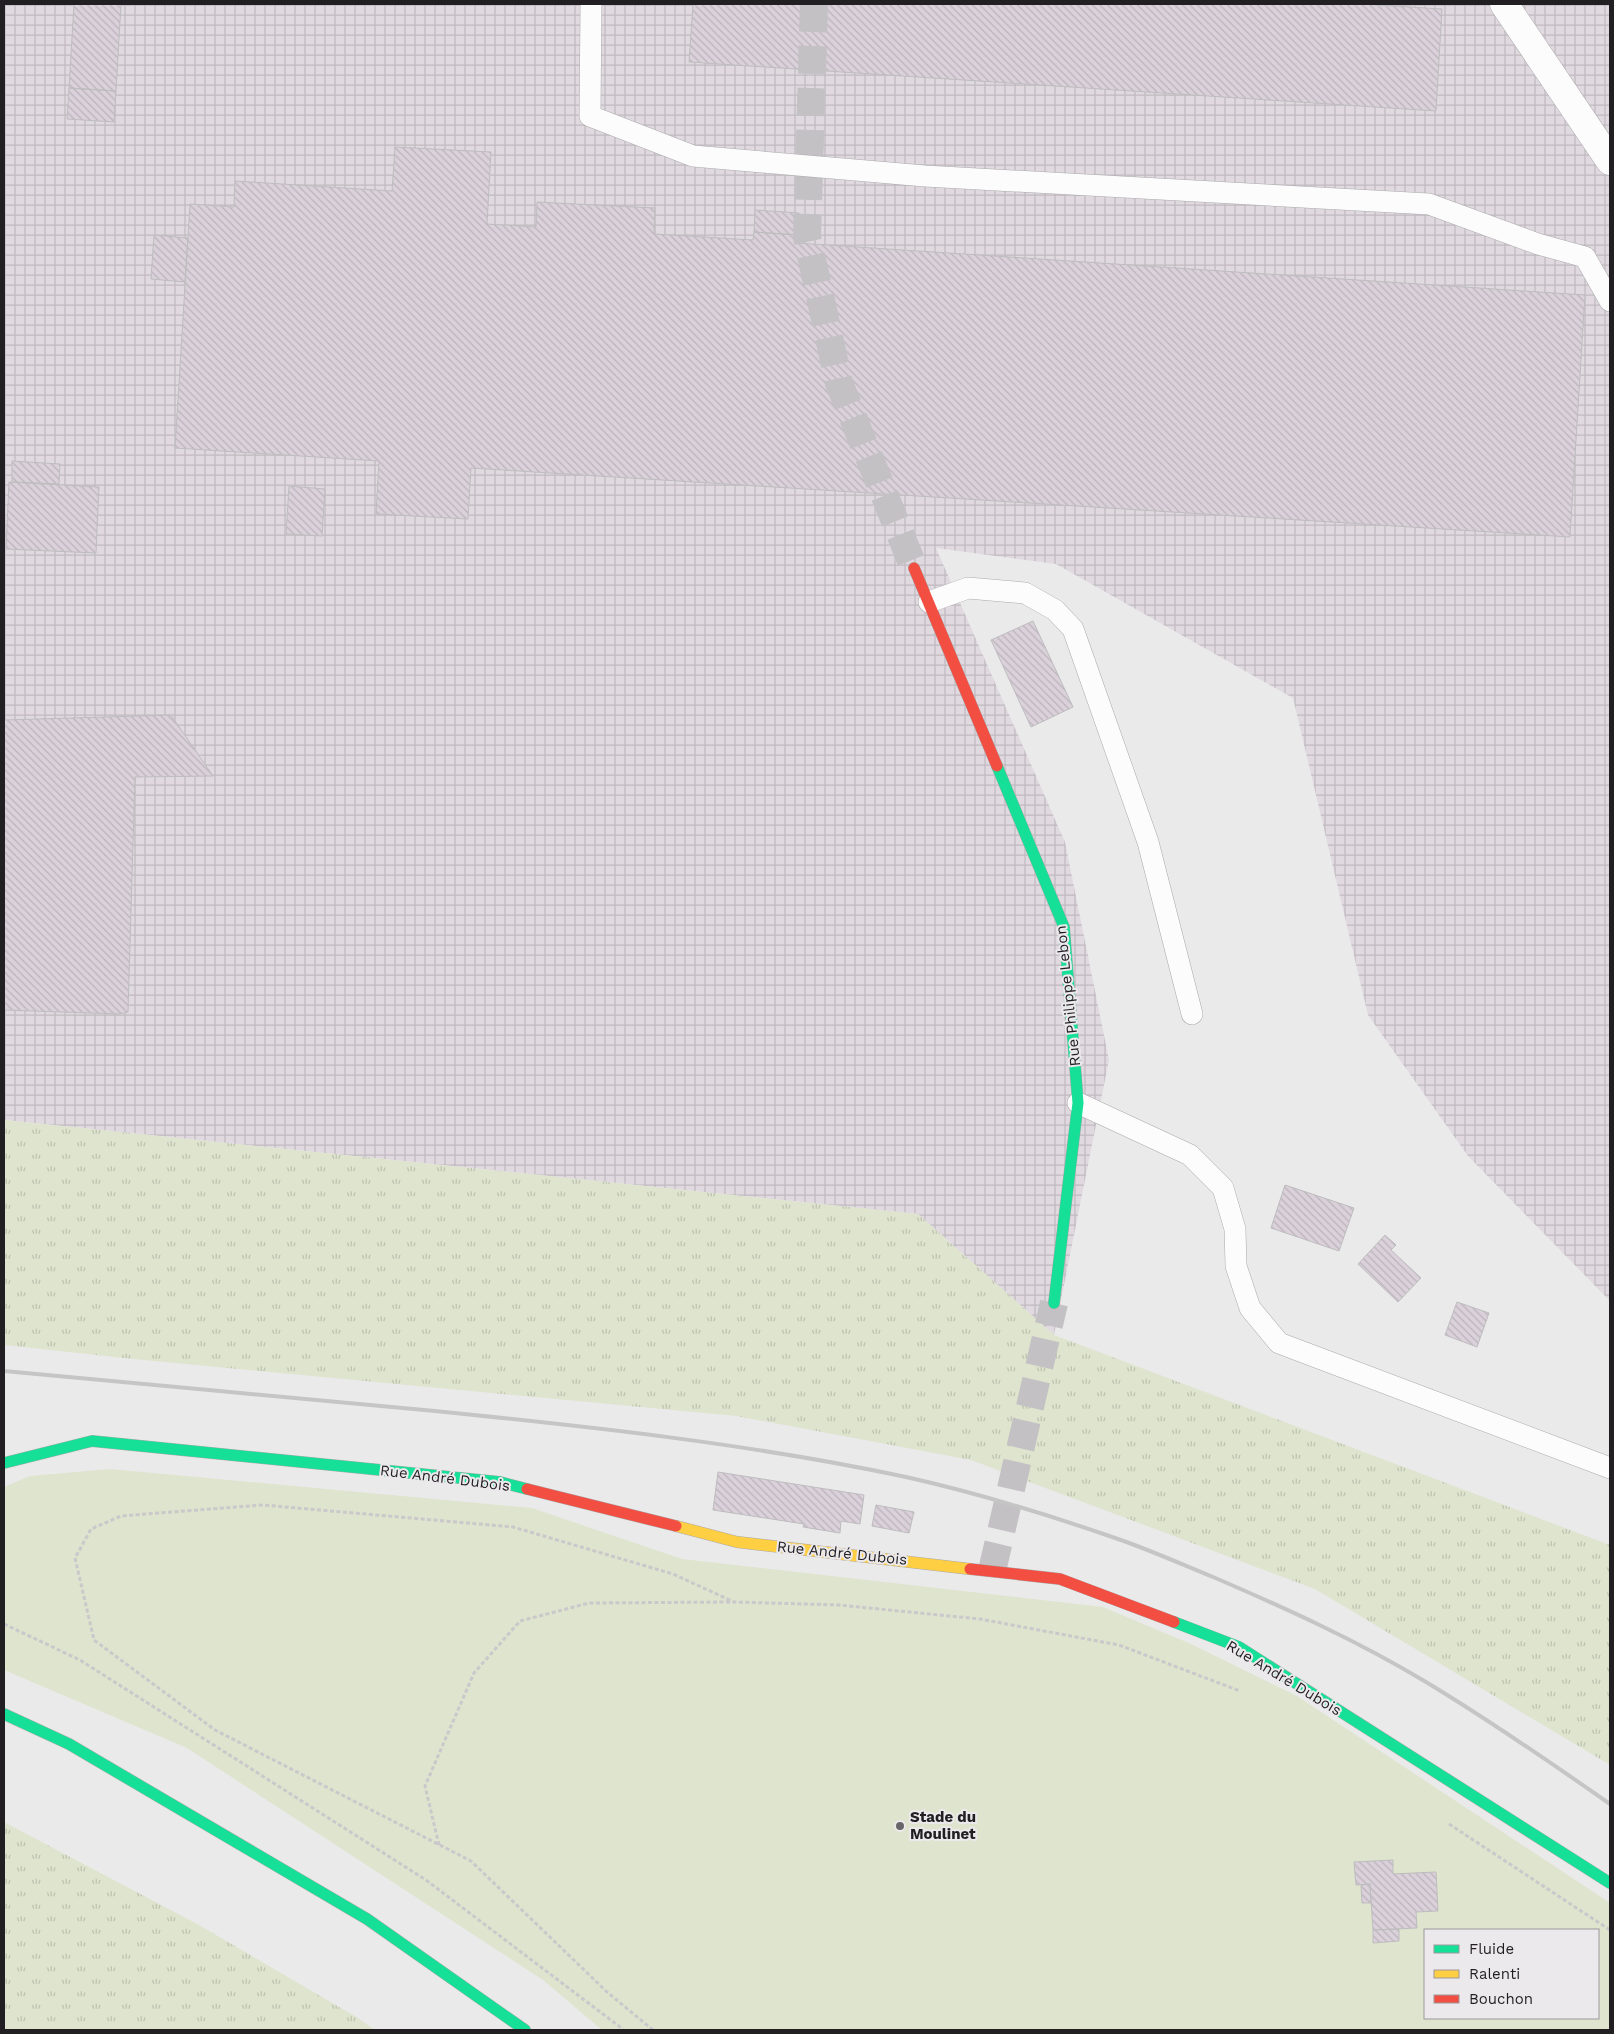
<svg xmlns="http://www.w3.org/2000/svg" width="1614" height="2034" viewBox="0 0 1614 2034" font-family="'Work Sans',sans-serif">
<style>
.industrial{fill:url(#industrial-grid)}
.grass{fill:url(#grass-tufts)}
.pitch{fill:#dee4ce;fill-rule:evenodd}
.building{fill:url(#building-back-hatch);stroke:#bebdbe}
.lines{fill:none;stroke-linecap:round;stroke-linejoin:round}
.secondary-tunnel{stroke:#c3c1c3;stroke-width:28;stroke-dasharray:28 14;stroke-linecap:butt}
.lane-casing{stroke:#abaaab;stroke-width:22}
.street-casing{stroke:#abaaab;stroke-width:29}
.fast-casing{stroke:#abaaab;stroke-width:12}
.slow-casing{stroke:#abaaab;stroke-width:12}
.jam-casing{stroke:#abaaab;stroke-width:12}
.path{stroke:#cac8ca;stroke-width:3;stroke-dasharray:4 2.5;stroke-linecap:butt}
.lane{stroke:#fcfcfc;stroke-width:21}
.street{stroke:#fcfcfc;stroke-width:28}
.fast{stroke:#16e098;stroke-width:11}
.slow{stroke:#ffcf43;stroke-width:11}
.jam{stroke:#f24e42;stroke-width:11}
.rail{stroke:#c6c5c6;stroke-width:4}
.poi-dot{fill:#686668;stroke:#ece9ec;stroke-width:2}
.labels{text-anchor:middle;stroke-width:4;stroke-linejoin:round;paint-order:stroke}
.street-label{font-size:15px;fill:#211f21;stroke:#ece9ec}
.poi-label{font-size:15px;font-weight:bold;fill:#211f21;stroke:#ece9ec;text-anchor:start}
</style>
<defs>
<pattern id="industrial-grid" width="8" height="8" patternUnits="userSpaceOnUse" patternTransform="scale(1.25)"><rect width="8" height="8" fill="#e0dae0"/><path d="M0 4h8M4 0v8" fill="none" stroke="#c0bbc0"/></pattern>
<pattern id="grass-tufts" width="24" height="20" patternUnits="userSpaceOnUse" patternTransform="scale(1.25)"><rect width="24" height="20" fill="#dee4ce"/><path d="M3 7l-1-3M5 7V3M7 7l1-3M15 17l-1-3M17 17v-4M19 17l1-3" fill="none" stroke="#bec3b1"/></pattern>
<pattern id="building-back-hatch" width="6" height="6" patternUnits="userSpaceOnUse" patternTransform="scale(1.25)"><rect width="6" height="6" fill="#dad1da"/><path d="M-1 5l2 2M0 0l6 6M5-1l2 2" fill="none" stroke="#bbb3bb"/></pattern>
</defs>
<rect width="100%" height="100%" fill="#ebeaeb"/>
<path class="industrial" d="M4 4H1610V1301L1468 1156 1368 1015 1293 698 1056 564 936 548 1065 842 1109 1060 1054 1335 918 1214 4 1120Z"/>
<path class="grass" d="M4 1120 918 1214 1054 1335 1610 1545V1765L1315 1589 971 1460 736 1416 133 1359 4 1345Z
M4 1822 199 1925 358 2018 375 2030H4Z"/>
<path class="pitch" d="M110 1469 532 1508 682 1559 1103 1607 1191 1644 1297 1696 1610 1903V2030H602L543 1980 187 1748 4 1670V1487L30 1476ZM1425 1930H1598V2018H1425Z"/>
<path class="building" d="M74 4H121L116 91 69 88Z
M693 4H1362L1442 9 1436 111 689 62Z
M69 88 116 91 114 122 67 119Z
M395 147 491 152 487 224 536 227 537 202 655 208 654 234 753 240 754 232 798 235 797 243 1585 295 1570 537 471 468 468 519 376 514 379 461 175 448 190 204 234 207 235 181 392 191Z
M755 210 799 213 798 235 754 232Z
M154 235 188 238 185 282 151 279Z
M12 461 60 464 59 484 12 482Z
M9 482 99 487 96 553 6 549Z
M289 486 325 489 322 536 286 534Z
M1033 621 1073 707 1031 727 991 640Z
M171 715 213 776 135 777 128 1012 119 1014 4 1010V720Z
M1285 1185 1354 1208 1339 1251 1271 1228Z
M1385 1235 1396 1245 1391 1250 1421 1278 1398 1302 1358 1264Z
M1457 1302 1489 1313 1477 1347 1445 1335Z
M718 1472 864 1495 860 1524 841 1521 840 1533 803 1527 804 1524 713 1510Z
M876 1505 914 1512 909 1533 872 1526Z
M1393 1860V1874L1436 1872 1438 1911 1416 1912 1417 1928 1373 1930 1370 1884 1356 1885 1354 1862Z
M1370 1884 1371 1903H1362L1361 1885Z
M1399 1929V1941L1373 1943V1930Z"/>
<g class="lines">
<path class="secondary-tunnel" d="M814 4 807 237 839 383 914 568
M992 1571 1054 1303"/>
<g class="lane-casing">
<path id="lane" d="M591 4 590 116 693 156 925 176 1429 204 1538 244 1585 257 1610 301
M929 602 968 588 1025 593 1055 610 1073 629 1148 842 1192 1014
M1078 1103 1190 1155 1223 1188 1235 1229 1236 1266 1250 1308 1279 1343 1610 1468"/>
</g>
<g class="street-casing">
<path id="street" d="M1504 4 1610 161"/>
</g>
<g class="fast-casing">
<path id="fast" d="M997 766 1064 927 1078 1103 1054 1303
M4 1463 92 1441 500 1482 527 1489
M1174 1622 1239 1647 1610 1883
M4 1714 69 1744 367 1919 525 2030"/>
</g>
<g class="slow-casing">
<path id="slow" d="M676 1526 737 1542 970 1569"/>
</g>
<g class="jam-casing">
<path id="jam" d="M914 568 997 766
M527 1489 676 1526
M970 1569 1060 1579 1174 1622"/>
</g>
<path class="path" d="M4 1624 80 1660 426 1880 624 2030
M1449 1824 1610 1930
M439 1845 425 1786 474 1673 520 1621 589 1603 731 1602
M653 2030 607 1992 471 1861 215 1730 94 1640 75 1558 91 1529 121 1516 263 1505 513 1527 673 1574 734 1602 839 1605 980 1619 1119 1645 1240 1691"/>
<use href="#lane" class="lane"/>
<use href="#street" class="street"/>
<use href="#fast" class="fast"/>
<use href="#slow" class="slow"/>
<use href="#jam" class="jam"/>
<path class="rail" d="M4 1371C148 1384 291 1398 435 1411 593 1427 751 1444 906 1477 978 1493 1049 1515 1118 1539 1150 1550 1181 1564 1213 1577 1285 1608 1358 1641 1426 1682 1489 1720 1550 1762 1610 1804"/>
</g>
<circle class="poi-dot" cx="900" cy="1826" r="5"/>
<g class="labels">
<g class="street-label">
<text transform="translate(1068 996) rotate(-96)" y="5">Rue Philippe Lebon</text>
<text transform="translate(445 1478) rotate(7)" y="5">Rue André Dubois</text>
<text transform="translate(842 1553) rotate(6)" y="5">Rue André Dubois</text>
<text transform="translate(1284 1678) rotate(31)" y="5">Rue André Dubois</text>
</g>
<g class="poi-label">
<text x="910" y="1822">Stade du<tspan x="910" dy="17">Moulinet</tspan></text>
</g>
</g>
<rect width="1614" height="2034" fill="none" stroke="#211f21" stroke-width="10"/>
<rect x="1424" y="1929" width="175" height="90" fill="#ece9ec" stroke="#9b989b"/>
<rect x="1434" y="1945" width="25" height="8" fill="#16e098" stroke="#9b989b"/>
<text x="1469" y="1954" font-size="15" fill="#211f21">Fluide</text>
<rect x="1434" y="1970" width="25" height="8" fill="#ffcf43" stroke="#9b989b"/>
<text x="1469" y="1979" font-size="15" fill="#211f21">Ralenti</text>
<rect x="1434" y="1995" width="25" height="8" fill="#f24e42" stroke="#9b989b"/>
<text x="1469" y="2004" font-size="15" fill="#211f21">Bouchon</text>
</svg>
